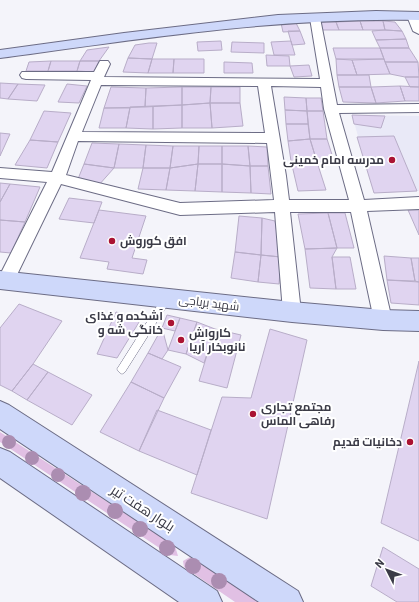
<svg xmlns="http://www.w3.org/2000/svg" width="419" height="602" viewBox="0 0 419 602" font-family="Barlow,Cairo,sans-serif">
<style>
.built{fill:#e9e9f7}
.green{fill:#e1c0e4}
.building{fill:#e0d4f0;stroke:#b8adc8}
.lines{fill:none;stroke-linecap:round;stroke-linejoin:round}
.lane-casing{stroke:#6c6c85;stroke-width:1}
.street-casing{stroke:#6c6c85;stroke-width:2}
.secondary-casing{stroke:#6c6c85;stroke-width:2}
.lane{fill:#fff;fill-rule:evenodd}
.street{fill:#fff;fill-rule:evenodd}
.secondary{fill:#ced8fa;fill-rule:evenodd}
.tree{fill:#ab8db1}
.poi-dot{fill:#aa1333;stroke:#fff;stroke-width:1.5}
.labels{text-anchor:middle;stroke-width:4;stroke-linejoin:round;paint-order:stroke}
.poi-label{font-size:12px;font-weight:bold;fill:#3b3b47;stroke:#fff;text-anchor:end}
.street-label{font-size:12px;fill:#3b3b47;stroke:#fff}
.near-street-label{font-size:14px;fill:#3b3b47;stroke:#fff}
</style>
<rect width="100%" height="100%" fill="#f4f4fa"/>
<path class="built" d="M352 115 419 116V191L374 193Z"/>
<path class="green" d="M0 432 175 546 178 556 170 555 0 442Z
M190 557 260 602H235L184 567 183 561Z"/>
<path class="building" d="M360 21 363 30H339L336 22Z
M360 21H383L385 30H363Z
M383 21 395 22 402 31 385 30Z
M320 22H336L339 30H322Z
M281 23H296L300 31 283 32Z
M385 30 402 31 406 39 376 40 372 31Z
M288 31H300L305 44 292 45Z
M406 39 409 48H380L376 40Z
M221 41 222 50 198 51 197 42Z
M291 41 295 55H274L271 42Z
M232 42 264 43V53L231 52Z
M149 43H157L152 59 128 58 135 45Z
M109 47 99 61H80L87 50Z
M333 48H380L384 59H336Z
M380 48H409L418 62H385Z
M266 55 289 56 290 66H267Z
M128 58 152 59 148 73 123 72Z
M152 59H174L173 73H148Z
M174 59H204V73H173Z
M336 59 352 60 357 75H337Z
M384 59 390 74 357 75 352 60Z
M51 61H80L77 71H48Z
M51 61 48 71H26L29 62Z
M80 61H99L94 72 77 71Z
M224 62 252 63 253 73H224Z
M385 62H418L419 77H405L390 74Z
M309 65 312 76 294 77 290 66Z
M337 75H369L371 87H339Z
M405 77H419V87H410Z
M0 83 18 84 8 99 0 98Z
M18 84 45 85 37 101 8 99Z
M67 84 87 86 79 103 58 102Z
M400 86 405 101 376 103 371 87Z
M400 86 419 87V101H405Z
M111 87 146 88 145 107 104 108Z
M182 87V105L145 107 146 88Z
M182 87H211L210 103 182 105Z
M211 87H240V103H210Z
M339 87H371L376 103 343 102Z
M284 97 306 98 307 111 285 110Z
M306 98H321L323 111H307Z
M210 103 212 128H182V105Z
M210 103H240L243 126 212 128Z
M182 105V128L153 129V106Z
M153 106V129L126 128 130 107Z
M104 108H130L126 128H99Z
M285 110 307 111 308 124H286Z
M44 111 71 113 58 142 30 140Z
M307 111H323L327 139H310Z
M352 115 385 116 381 128 354 124Z
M286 124H308L310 139 288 141Z
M0 133 10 134 0 156Z
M394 136 417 191 374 193 357 137Z
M310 139 317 162 291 161 288 141Z
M310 139H327L334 161 317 162Z
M30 140 58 142 47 168 15 165Z
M92 143 119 144 114 168 84 164Z
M119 144 146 145 143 168H114Z
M146 145 173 146 170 168H143Z
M173 146H199L198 164 170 168Z
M199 146H222V164H198Z
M222 146H248L250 166 222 164Z
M248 146 267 147 268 166H250Z
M291 161 317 162 326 190 298 191Z
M84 164 114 168 98 186 78 179Z
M198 164H222V192L195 191Z
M198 164 195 191 166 190 170 168Z
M222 164 250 166 251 193 222 192Z
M250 166H268L271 194 251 193Z
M143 168H170L166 190 138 189Z
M0 183 10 184 0 202Z
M10 184 40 187 25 222 0 220V202Z
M69 198 102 202 94 223 59 219Z
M99 210 146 216 132 258 147 260 143 274 107 269 109 262 80 258Z
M408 210H419V235Z
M328 213 337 248 305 249 298 214Z
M328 213H345L354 248H337Z
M239 216 262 218 261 255 235 252Z
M262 218 275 221 281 257 261 255Z
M0 220 25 222 11 253 0 252Z
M337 248 332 257 336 289 310 288 305 249Z
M235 252 261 255 258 282 231 278Z
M261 255 281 257 279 284 258 282Z
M384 256 411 258 415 281 387 280Z
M332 257H350L356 289H336Z
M411 258H419V282L415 281Z
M387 280 419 282V305L391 303Z
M19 304 62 321 33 364 12 391 0 385V328Z
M116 312 141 319 117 358 97 354Z
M167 315 180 318 175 331 162 328Z
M180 318 197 322 186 354 168 350Z
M197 322 215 329 204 363 186 354Z
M162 328 168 350 162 359 148 353Z
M215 329 241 335 227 388 199 381Z
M270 329 307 340 267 519 191 493 222 397 251 398Z
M148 353 181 367 164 398 131 382Z
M419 361V541L381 523Z
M33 364 48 372 27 400 12 391Z
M48 372 92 395 72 425 27 400Z
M131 382 164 398 139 451 100 432Z
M157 410 211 430 197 475 139 451Z
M383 547 419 569V602H397L371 586Z"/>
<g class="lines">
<g class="lane-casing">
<path id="lane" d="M167 294 170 295 171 298 170 301 125 372 122 374 119 372 117 369 119 366 164 295Z"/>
</g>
<g class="street-casing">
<path id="street" d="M412 13 416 14 419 19V34L413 31 407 16Z
M315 15 320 18 337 105 419 104V112L339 113 364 200 419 197V209L367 211 392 320 390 326 383 328 376 326 374 320 351 212H290L301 312 298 318 292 320 286 318 283 312 275 212 180 215 61 184 12 285 6 287 0 285V275L47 182 0 178V168L52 172 91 80 26 79 22 78 20 75 22 72H94L100 61H108L110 64 104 77 320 79 310 18ZM101 85 258 86 265 133 82 132ZM271 86 321 87 324 109 349 200H289L286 176ZM78 141 267 143 274 200 180 203 66 175Z"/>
</g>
<g class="secondary-casing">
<path id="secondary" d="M376 11 419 12V20C278 17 139 39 0 58V50L124 33 278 15Z
M0 271 292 302 383 310 419 311V331L383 330 292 322 0 289Z
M0 401 9 405 298 591 303 602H259L0 429Z
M0 448 10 452 217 591 222 602H179L0 478Z"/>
</g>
<use href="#lane" class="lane"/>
<use href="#street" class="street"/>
<use href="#secondary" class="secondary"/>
</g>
<g class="tree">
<circle cx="9" cy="442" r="7"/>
<circle cx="32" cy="458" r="7"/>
<circle cx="58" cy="475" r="7"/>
<circle cx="83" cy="493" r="8"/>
<circle cx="115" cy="511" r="8"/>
<circle cx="140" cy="529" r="8"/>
<circle cx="167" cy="548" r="8"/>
<circle cx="193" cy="566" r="8"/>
<circle cx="219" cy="581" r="8"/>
</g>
<g class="poi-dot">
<circle cx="392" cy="160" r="4"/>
<circle cx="112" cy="241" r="4"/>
<circle cx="171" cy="323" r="4"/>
<circle cx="181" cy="340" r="4"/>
<circle cx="253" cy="414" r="4"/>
<circle cx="410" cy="442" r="4"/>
</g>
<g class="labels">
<g class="poi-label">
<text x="384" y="164">مدرسه امام خمینی</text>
<text x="120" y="245" text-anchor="start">افق کوروش</text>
<text x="163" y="320">آشکده و غذای<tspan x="163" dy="14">خانگی شه و</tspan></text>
<text x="189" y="337" text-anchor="start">کارواش<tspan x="189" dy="14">نانوبخار آریا</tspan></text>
<text x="261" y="411" text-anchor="start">مجتمع تجاری<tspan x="261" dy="14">رفاهی الماس</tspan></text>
<text x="402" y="446">دخانیات قدیم</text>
</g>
<g class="street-label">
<text transform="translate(209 303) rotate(7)" y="4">شهید بریاجی</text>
</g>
<g class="near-street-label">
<text transform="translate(143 508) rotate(33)" y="5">بلوار هفت تیر</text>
</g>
</g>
<g transform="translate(387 570) rotate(312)" stroke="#ffffff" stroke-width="3" paint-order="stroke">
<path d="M0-3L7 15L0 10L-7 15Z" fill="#3b3b47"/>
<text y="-6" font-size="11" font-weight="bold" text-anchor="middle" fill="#3b3b47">N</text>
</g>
</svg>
